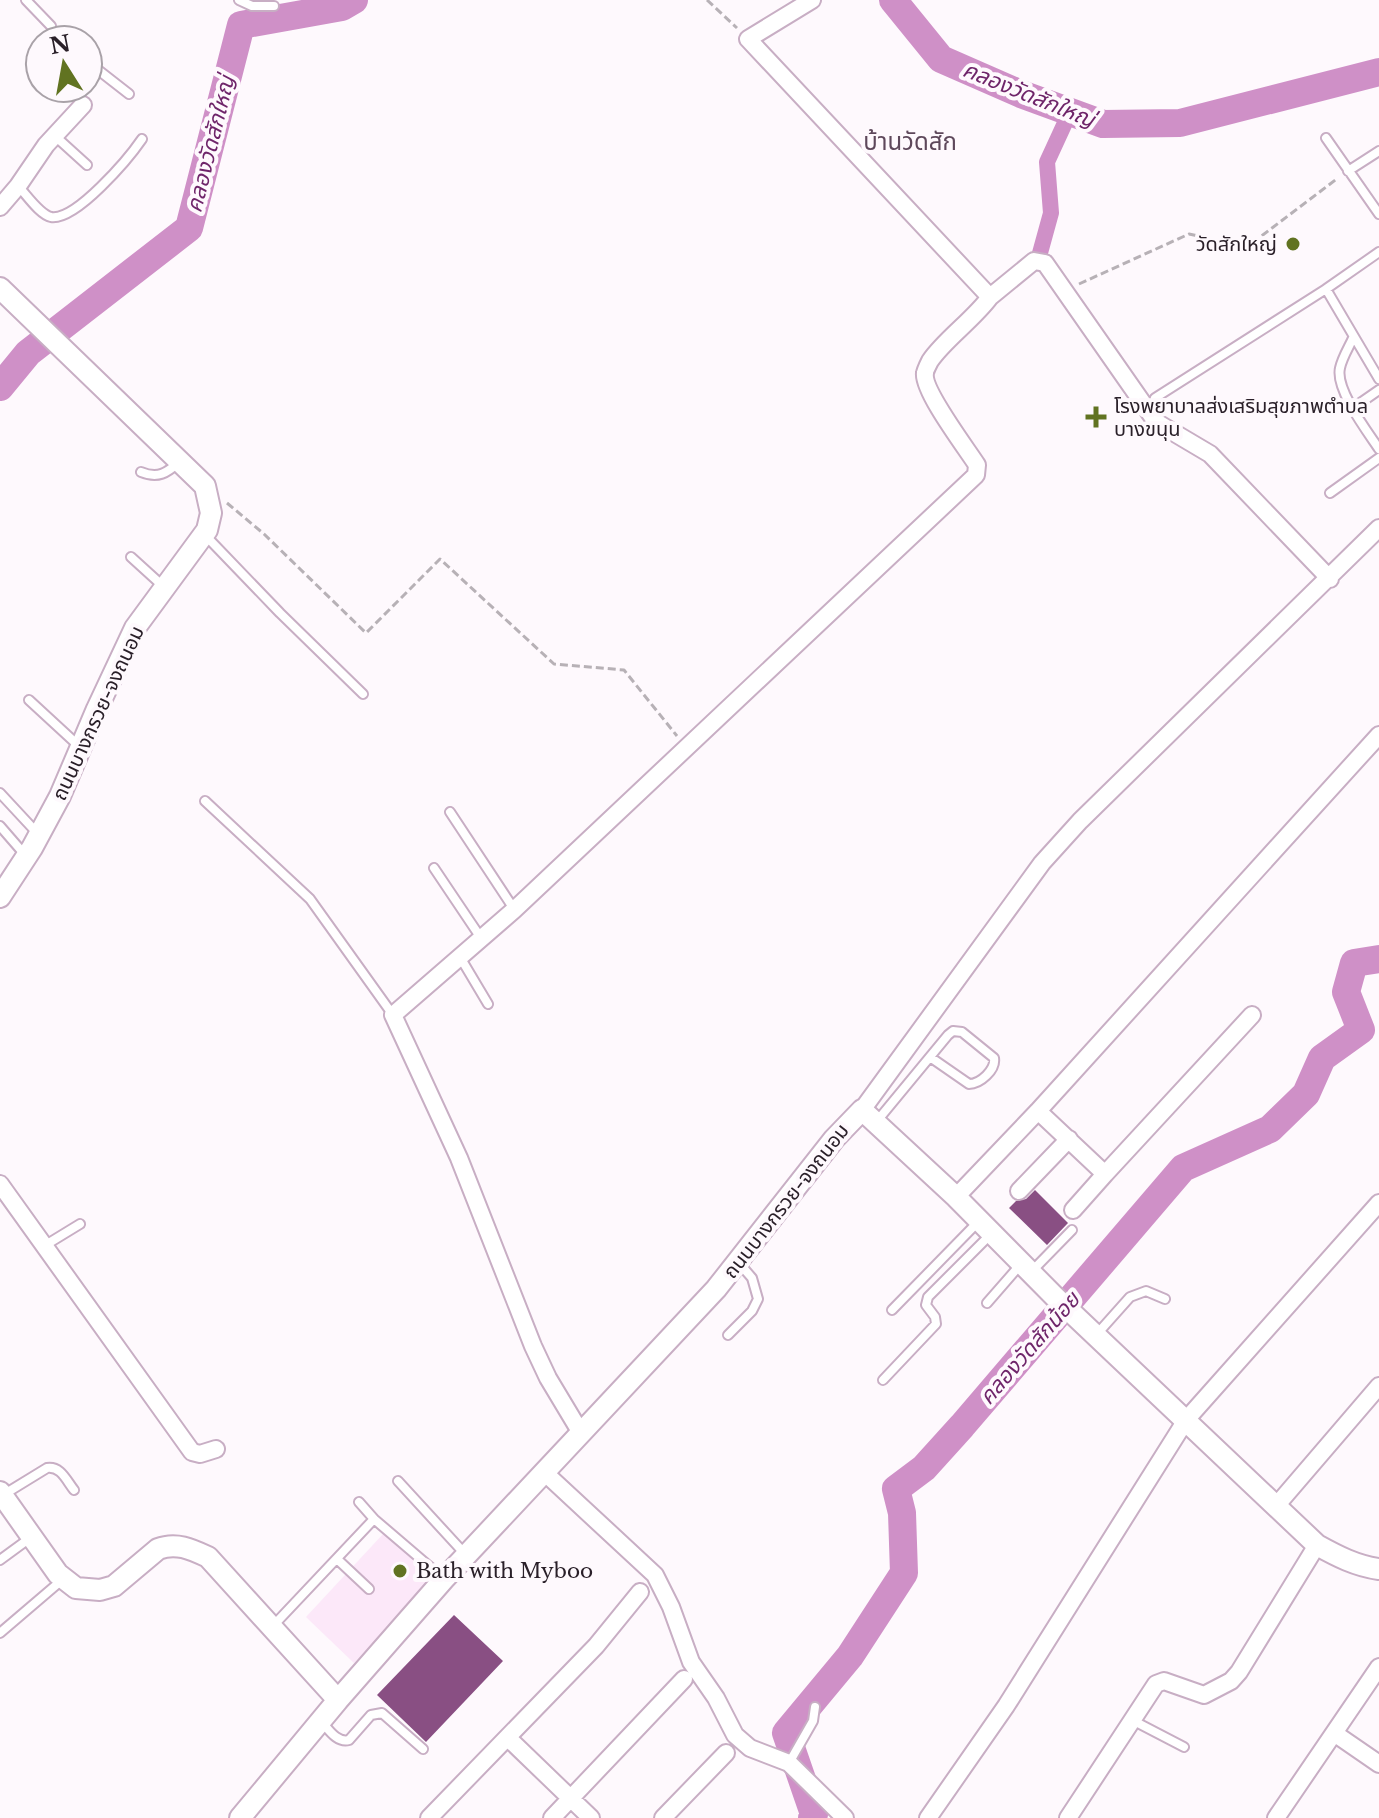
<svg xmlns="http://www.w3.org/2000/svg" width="1379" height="1818" viewBox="0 0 1379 1818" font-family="'Libre Baskerville','Noto Sans Thai',serif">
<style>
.built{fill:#fce8f9}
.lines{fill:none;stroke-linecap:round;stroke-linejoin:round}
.canal{stroke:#cf90c7;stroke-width:16}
.river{stroke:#cf90c7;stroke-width:28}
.building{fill:#894f83}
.service-casing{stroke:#c8aec4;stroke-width:12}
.minor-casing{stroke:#c8aec4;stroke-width:20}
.tertiary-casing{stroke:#c8aec4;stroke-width:24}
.path{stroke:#b7b1b6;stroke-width:3;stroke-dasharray:8 4;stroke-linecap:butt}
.service{stroke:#fff;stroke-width:8}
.minor{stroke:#fff;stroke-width:16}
.tertiary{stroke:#fff;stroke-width:20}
.poi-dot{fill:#617321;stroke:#fef9fd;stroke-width:3}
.labels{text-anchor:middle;stroke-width:8;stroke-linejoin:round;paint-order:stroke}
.poi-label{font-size:20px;fill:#2a2029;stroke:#fef9fd;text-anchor:start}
.street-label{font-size:20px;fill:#2a2029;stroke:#fef9fd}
.water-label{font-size:22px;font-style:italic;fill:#6f256a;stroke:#fef9fd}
.quarter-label{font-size:24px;fill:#5e485b;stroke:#fef9fd}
</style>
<rect width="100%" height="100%" fill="#fef9fd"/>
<path class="built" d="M384 1533 436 1577 354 1663 306 1617Z"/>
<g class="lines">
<path class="canal" d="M1040 253 1051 213 1047 162 1070 112"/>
<path class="river" d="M893 0 941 59 1021 94 1103 124 1180 123 1379 72
M0 387 28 353 189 228 241 25 342 7 354 0
M812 1818 814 1814 786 1733 850 1656 904 1573 902 1513 896 1489 924 1468 962 1426 1183 1168 1270 1129 1306 1094 1322 1058 1361 1030 1346 992 1354 963 1379 959"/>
</g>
<path class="building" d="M1035 1190 1068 1223 1047 1245 1009 1208 1016 1201 1026 1199Z
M454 1615 503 1661 426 1742 377 1695Z"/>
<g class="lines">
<g class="service-casing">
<path id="service" d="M26 0 51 26
M239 0 252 6H274
M60 34 65 40
M88 62 129 94
M55 136 87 165
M1326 138 1379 214
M1348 171 1379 151
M18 186C27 195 39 214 51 217 76 221 129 158 142 139
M1379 252 1326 289 1379 379
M1353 338C1349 347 1342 358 1340 368 1335 389 1367 431 1379 449
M1155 398 1326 289
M1353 408 1379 390
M141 472C158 479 167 473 179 462
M1330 493 1379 458
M205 535 280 613 363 694
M131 557 164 587
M29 700 80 747
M0 793 39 835
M205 801 310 899 393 1015
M450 812 514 909
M0 826 26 856
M434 868 481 938
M460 957 488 1004
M877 1121 948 1035 953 1031 962 1032 994 1058C996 1070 980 1084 969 1084L930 1057
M44 1246 80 1224
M1031 1272 1072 1230
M987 1303 1021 1264
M892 1310 978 1222
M1097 1334 1130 1297 1146 1291 1165 1299
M728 1335 752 1311 758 1299 752 1278 739 1263
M883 1380 936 1324 935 1317 926 1305 928 1297 991 1234
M398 1481 465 1554
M3 1495 47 1468C61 1466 66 1480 74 1490
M374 1519 443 1578
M337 1559 369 1589
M0 1560 30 1538
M272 1627 374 1519 359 1502
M0 1633 62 1580
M1132 1720 1184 1747
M321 1721C329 1730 337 1743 349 1740L371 1715 382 1713 423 1749
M789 1763 813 1721 815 1707"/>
</g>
<g class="minor-casing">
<path id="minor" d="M812 0 748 39 990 297 1034 261 1045 263 1156 422 1210 454 1330 579
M0 207 18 186 46 145 83 105
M862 1110 1042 863 1080 821 1379 528
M1038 1111 1105 1174 1252 1015
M0 1184 192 1452 200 1454 216 1449
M1019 1191 1069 1139
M956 1197 1038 1111 1379 735
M1073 1210 1105 1174
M581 1433 548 1378 533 1346 459 1158 393 1015 514 910 976 475 977 465C966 448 922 390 925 373 925 371 929 363 930 361 944 340 973 320 990 297
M544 1472 655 1575 671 1607 691 1662 716 1698 735 1735 750 1748 789 1763 845 1818
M1276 1506 1379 1386
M1334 1733 1379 1764
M508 1738 591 1818
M429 1818 596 1646 640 1592
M552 1818 684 1679
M663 1818 726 1753
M928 1818 1006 1706 1186 1420 1379 1203
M1068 1818 1156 1684 1164 1681 1204 1695 1231 1681 1239 1672 1317 1545
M1276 1818 1379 1667"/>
</g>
<g class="tertiary-casing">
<path id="tertiary" d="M0 288 205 486 211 513 207 530 135 628 97 709 60 796 32 848 0 897
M0 1492 58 1574 76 1588 100 1590 114 1586 158 1549C176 1542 191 1549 208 1557L338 1700
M240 1818 338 1700 444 1579 716 1289 834 1139 862 1110 956 1197 1055 1297 1317 1545C1337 1556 1356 1566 1379 1569"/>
</g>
<path class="path" d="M707 0 737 28
M1079 284 1189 234 1222 241 1239 253 1338 178
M227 503 264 534 366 633 440 559 554 664 624 670 677 736"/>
<use href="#service" class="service"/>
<use href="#minor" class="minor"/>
<use href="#tertiary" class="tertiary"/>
</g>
<g class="poi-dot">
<circle cx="1293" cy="244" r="8"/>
<path d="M1092 405h8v8h8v8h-8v8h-8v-8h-8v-8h8z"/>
<circle cx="400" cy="1571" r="8"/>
</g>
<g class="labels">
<g class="poi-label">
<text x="1277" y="251" text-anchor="end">วัดสักใหญ่</text>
<text x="1114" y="413">โรงพยาบาลส่งเสริมสุขภาพตำบล<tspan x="1114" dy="23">บางขนุน</tspan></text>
<text x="416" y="1578">Bath with Myboo</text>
</g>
<g class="street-label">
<text transform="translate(98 713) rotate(-65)" y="7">ถนนบางกรวย-จงถนอม</text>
<text transform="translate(786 1201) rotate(-52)" y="7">ถนนบางกรวย-จงถนอม</text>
</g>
<g class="water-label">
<text transform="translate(1029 94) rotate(22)" y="8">คลองวัดสักใหญ่</text>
<text transform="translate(210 144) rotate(-76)" y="8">คลองวัดสักใหญ่</text>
<text transform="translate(1029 1348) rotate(-49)" y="8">คลองวัดสักน้อย</text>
</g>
<g class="quarter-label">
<text x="910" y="150">บ้านวัดสัก</text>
</g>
</g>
<g transform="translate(64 64) rotate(349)"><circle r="38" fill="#fef9fd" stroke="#a9a2a8" stroke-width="2"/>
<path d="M0-6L14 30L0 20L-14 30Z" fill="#617321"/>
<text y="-12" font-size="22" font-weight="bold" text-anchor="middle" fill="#2a2029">N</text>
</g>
</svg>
